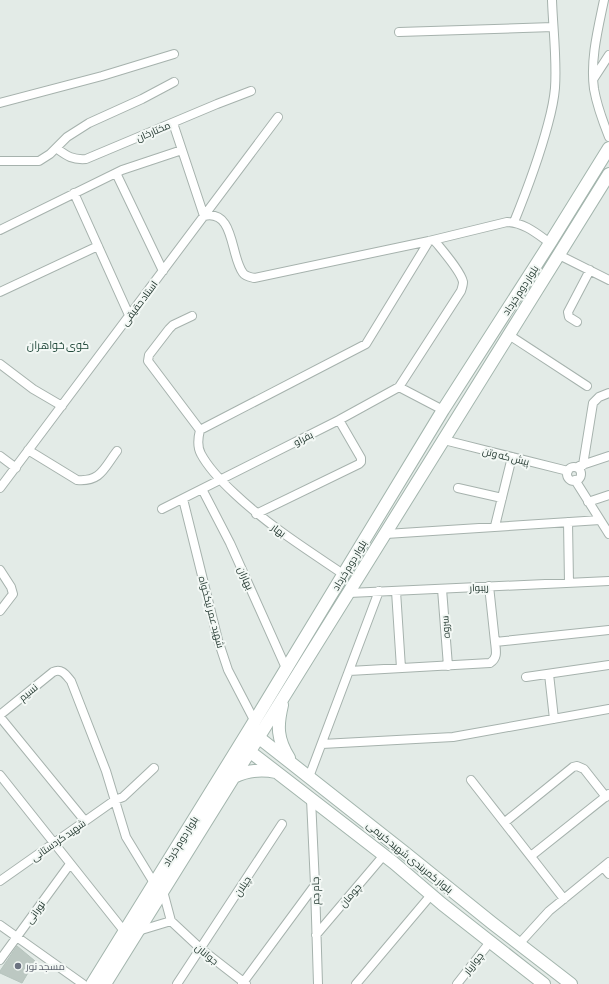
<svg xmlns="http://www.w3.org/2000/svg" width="609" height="984" viewBox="0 0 609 984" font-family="'Asap Condensed',Cairo,sans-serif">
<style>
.building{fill:#bcc8c2;stroke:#b6c4bd}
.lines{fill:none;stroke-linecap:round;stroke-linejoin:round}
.street-casing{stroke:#a6b2ad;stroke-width:10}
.secondary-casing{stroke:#a3b5ad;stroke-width:14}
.street{stroke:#fff;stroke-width:8}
.secondary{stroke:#fff;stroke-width:12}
.worship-dot{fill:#6b7280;stroke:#f3f8f5;stroke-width:1.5}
.labels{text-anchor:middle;stroke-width:4;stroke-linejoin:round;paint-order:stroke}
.street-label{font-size:10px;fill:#253a32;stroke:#f3f8f5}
.worship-label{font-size:10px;fill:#5b616d;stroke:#f3f8f5;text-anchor:start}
.neighbourhood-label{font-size:11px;fill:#234a3c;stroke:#f3f8f5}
</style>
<rect width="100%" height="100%" fill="#e3ebe7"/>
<path class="building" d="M17 946 35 961 22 983 0 973V971Z"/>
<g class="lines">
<g class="street-casing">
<path id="street" d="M604 0C598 29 590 60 594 89 597 106 603 122 609 137
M399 32 553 27
M594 78 609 55
M0 103 102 76 174 54
M173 123 204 216C235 209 230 256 243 273 245 276 250 277 254 278L429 241 507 222C525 223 536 233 550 243
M56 148C67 156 72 160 86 159L217 104 251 91
M0 161H39L50 154 67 137 89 123 142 99 174 82
M116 173 163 271
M74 193 129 315
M514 222C527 190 539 158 548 124 551 113 554 100 555 88 557 59 553 29 552 0
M0 230 122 170 182 150
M559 255 609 280
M0 292 98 246
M192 316 173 325 169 329 149 355 148 361 200 430C198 438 197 447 201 454 209 469 222 482 235 494 268 525 306 549 343 574
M577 322 569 317 568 312 590 270
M509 335 587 386
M0 364 33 389 62 406
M399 387 461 291C462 288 463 285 463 282 461 271 441 249 434 240
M200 430 366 344 429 241
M444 440 568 471
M28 450 77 480C101 482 104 468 117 451
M0 456 16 468
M583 465 593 403 599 397 609 393
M579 466 609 456
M567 474a7 7 0 1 1 14 0a7 7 0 1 1-14 0Z
M575 480 609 534
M0 488 278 117
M458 488 502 498
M202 489 230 543 286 668
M183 499 218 640 228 670 254 720
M588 502 609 495
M162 509 339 420 399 387 443 410
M256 514 359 464 361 462V458L339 420
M568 522 569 583
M495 526 512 457
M386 534 600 520
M0 570 11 587 13 594 0 611
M489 586 495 642
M442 589 448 666
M396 591 401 668
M349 593 609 581
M349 671 490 663C498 658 496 651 495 642L609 630
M549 674 554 719
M526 677 609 665
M0 715 53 672C62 668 66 675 71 681L106 771 126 837 154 883
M0 717 85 821
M322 744 453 737 609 709
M0 775 124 931
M309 777 379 591
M471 780 564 899
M311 799 315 885 318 984
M505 822 573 767 577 766 584 769 606 797
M531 856 609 794
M603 867 609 874
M0 881 115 800 123 797 154 768
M171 921 201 949 246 984
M0 925 83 984
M138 931 171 921 163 891
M316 935 384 855
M519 944 549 911 609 862
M0 960 70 864
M177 984 282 824
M242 984 315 885
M356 984 431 895
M457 984 490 942"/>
</g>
<g class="secondary-casing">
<path id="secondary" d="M282 705C277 726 277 739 289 758
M253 733 404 852 492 923 571 984
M244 747 394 863 442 904 544 984
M234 777C248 770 261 769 276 772
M92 984 249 730 443 410 550 243 609 148
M105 984 609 174"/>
</g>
<use href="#street" class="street"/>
<use href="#secondary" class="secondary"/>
</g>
<circle class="worship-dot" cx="18" cy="966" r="4"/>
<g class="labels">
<g class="street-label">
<text transform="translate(153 131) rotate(-23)" y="4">مختارخان</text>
<text transform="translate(520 290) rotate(-57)" y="4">بلوار دوم خرداد</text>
<text transform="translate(139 303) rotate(-53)" y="4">استاد حقیقی</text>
<text transform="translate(303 438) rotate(-27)" y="4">بفراو</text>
<text transform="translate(506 456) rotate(14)" y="4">پیش که وتن</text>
<text transform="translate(279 530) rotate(36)" y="4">بهار</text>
<text transform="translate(349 565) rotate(-59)" y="4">بلوار دوم خرداد</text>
<text transform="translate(246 578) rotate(66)" y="4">بهاران</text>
<text transform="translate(479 587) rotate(-3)" y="4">ریبوار</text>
<text transform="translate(212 612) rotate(75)" y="4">شهید عمر نیکخواه</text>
<text transform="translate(445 627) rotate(-94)" y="4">سروه</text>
<text transform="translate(28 692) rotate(-39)" y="4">نسیم</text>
<text transform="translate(58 840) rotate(-35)" y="4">شهید کردستانی</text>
<text transform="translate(180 841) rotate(-58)" y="4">بلوار دوم خرداد</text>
<text transform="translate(410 857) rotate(39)" y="4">بلوار کمربندی شهید کریمی</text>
<text transform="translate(242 886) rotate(-57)" y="4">چیلان</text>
<text transform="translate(315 891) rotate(-91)" y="4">جام جم</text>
<text transform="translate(350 895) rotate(-49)" y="4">چومان</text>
<text transform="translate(35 912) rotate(-54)" y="4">نورانی</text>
<text transform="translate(207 954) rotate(39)" y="4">جوانان</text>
<text transform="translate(473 963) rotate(-52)" y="4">چواریار</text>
</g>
<g class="worship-label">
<text x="26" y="970">مسجد نور</text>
</g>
<g class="neighbourhood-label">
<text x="58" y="349">کوی خواهران</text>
</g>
</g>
</svg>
